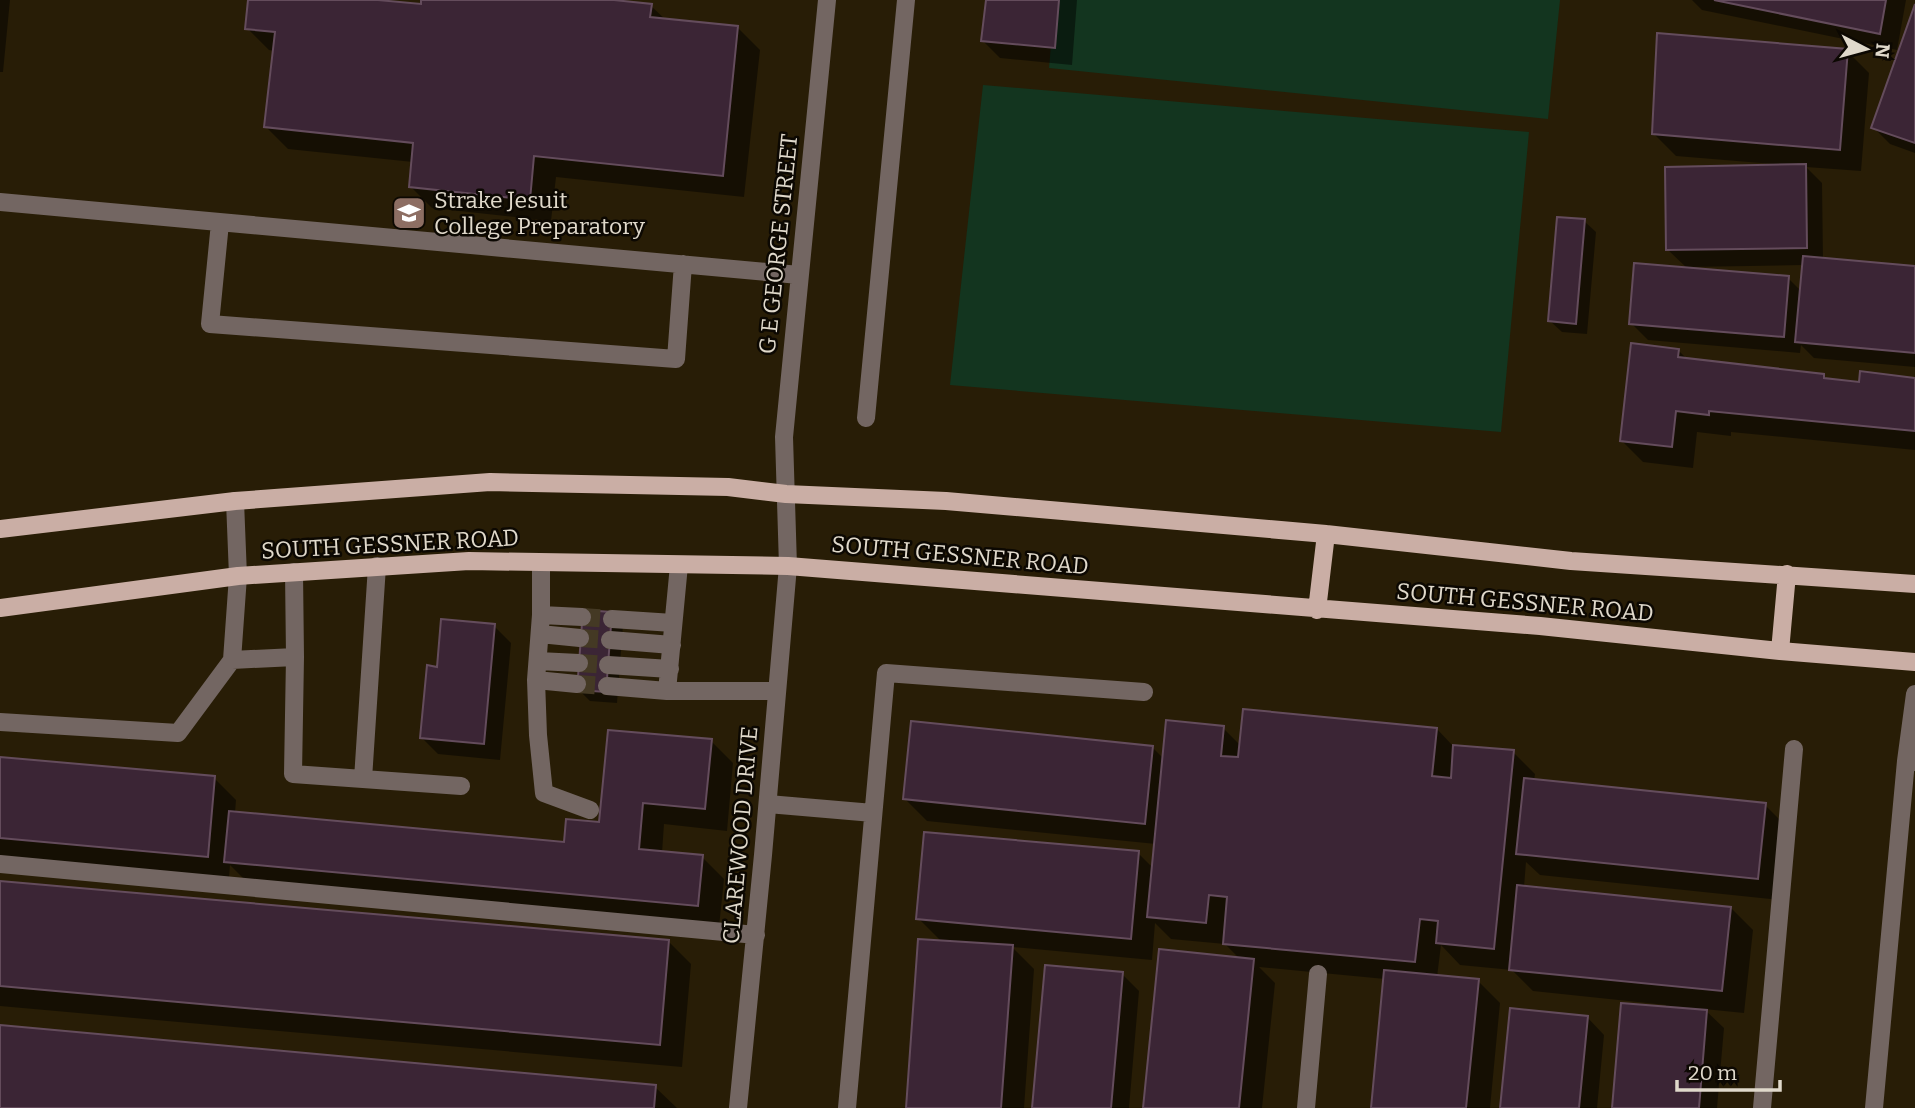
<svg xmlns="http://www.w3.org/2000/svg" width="1915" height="1108" viewBox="0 0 1915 1108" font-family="Bitter,serif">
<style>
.pitch{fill:#13351f}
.shadow{fill:#0007;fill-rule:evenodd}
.building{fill:#3b2535;stroke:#644c5c;stroke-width:2}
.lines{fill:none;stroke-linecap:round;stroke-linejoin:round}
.minor-tunnel{stroke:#443924;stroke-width:18;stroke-dasharray:18 9;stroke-linecap:butt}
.minor{stroke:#736662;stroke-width:18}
.major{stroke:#caaea5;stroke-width:18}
.labels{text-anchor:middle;stroke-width:5;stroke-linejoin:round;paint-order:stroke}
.poi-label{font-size:23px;fill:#e0d9cb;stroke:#0c0802;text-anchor:start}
.street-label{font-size:23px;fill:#e0d9cb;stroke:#0c0802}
</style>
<rect width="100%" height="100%" fill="#281d06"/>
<path class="pitch" d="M1055 0H1560L1548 119 1049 68Z
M983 85 1529 132 1501 432 950 385Z"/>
<path class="shadow" d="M0 0H10L3 72H0Z
M250 0H361L422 6 423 0H597L651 6 666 20 738 28 760 50 744 197 556 177 551 221 432 208 410 186 413 162 288 149 266 127 274 51 269 50 247 28Z
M988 0H1077L1072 65 1000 58 983 41Z
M1692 0H1906L1897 50 1702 10Z
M1915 9V153L1890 144 1873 127Z
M1847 51 1869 73 1861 171 1806 167 1822 183 1823 260 1915 268V367L1814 358 1801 345 1800 353 1648 340 1631 323 1688 269 1668 250 1773 166V164L1676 156 1654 134ZM1804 265 1801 291 1788 278 1688 269V267Z
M1584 221 1596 232 1587 334 1562 332 1550 321Z
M1678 350 1688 360 1824 376 1828 380 1860 384 1915 379V450L1731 432V436L1697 432 1693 468 1643 462 1621 440Z
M584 612 623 625 617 703 590 701 578 689Z
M494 626 511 643 500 760 438 754 421 737 438 668Z
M1223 728 1241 746 1437 729 1453 746 1513 752 1535 774 1534 781 1765 805 1787 827 1780 900 1540 875 1526 862 1524 887 1731 908 1753 930 1744 1013 1704 1009 1724 1028 1717 1108H1614L1666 1005 1533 991 1512 970 1460 965 1441 945 1437 977 1478 981 1500 1003 1490 1108H1373L1385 979 1259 967 1275 983 1262 1108H1145L1240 959 1225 944 1171 939 1155 923 1152 960 1012 947 1034 969 1024 1108H908L942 942 918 918 1138 853 1154 869 1156 844 927 821 905 799 1152 747 1164 759Z
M711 741 733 763 727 831 664 824 662 853 702 857 724 879 719 927 248 883 230 865 229 878 0 857V759L214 778 236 800 235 813 565 844 601 824Z
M0 883 669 942 691 964 682 1067 0 1006Z
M1122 974 1139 991 1129 1108H1033Z
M1587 1017 1604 1035 1597 1108H1502Z
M0 1026 655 1087 677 1108H0Z"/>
<path class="building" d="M248 0H378L421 4V0H614L652 4 650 17 738 26 723 176 534 156 530 200 409 187 413 143 264 127 275 32 245 29Z
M986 0H1059L1055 48 981 41Z
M1714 0H1886L1880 34Z
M1915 4V143L1871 128Z
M1657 33 1848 49 1840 150 1652 134Z
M1806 164 1807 248 1666 250 1665 167Z
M1557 217 1585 219 1576 324 1548 321Z
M1803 256 1915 266V353L1795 342Z
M1634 263 1789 276 1784 337 1629 324Z
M1631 343 1679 349 1678 357 1824 374V378L1859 382 1860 371 1915 378V431L1709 411V415L1676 411 1672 447 1620 441Z
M583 610 612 612 606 692 577 690Z
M441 619 495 624 484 744 420 738 427 665 437 667Z
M1243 709 1437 728 1432 776 1451 778 1453 745 1514 750 1494 949 1436 943 1438 921 1420 919 1415 962 1223 944 1227 897 1209 895 1206 923 1147 917 1166 720 1224 726 1221 756 1238 757Z
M911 721 1153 746 1145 824 903 799Z
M608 730 712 739 705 809 643 803 639 849 703 855 698 906 224 862 229 811 564 842 566 819 599 822Z
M0 757 215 776 208 857 0 838Z
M1524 778 1766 803 1758 879 1516 854Z
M924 832 1139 851 1131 939 916 919Z
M0 881 669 940 660 1045 0 986Z
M1517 885 1731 907 1722 991 1509 970Z
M918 939 1013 945 1001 1108H906Z
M1159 949 1254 959 1239 1108H1143Z
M1045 965 1123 972 1111 1108H1032Z
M1384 970 1479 979 1466 1108H1371Z
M1621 1003 1707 1010 1699 1108H1612Z
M1510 1008 1588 1016 1579 1108H1500Z
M0 1025 656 1085 654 1108H0Z"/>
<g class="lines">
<path class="minor-tunnel" d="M582 617 612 619
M580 638 610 640
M579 663 608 665
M577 684 607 686"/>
<path class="minor" d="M0 202 799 275
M220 223 210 324 676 359 683 264
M866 418 906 0
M235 501 238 576 232 660 295 657 293 774 461 786
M541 563V615L536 680 577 684
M294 572 295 657
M541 615 582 617
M612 619 673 623
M540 634 580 638
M610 640 672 645
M538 661 579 663
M608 665 670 669
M536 680 538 735 544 793 590 810
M607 686 667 691H777
M667 691 679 565
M1915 694 1906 761 1915 762
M0 722 178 733 232 660
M363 779 377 566
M768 804 873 813
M0 864 756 935
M738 1108 763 855 788 566 784 437 827 0
M847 1108 886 673 1144 692
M1306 1108 1318 974
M1762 1108 1794 749
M1874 1108 1906 761"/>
<path class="major" d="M0 529 235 501 490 482 728 487 786 494 946 501 1326 534 1571 561 1915 584
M0 608 238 576 469 561 788 566 1540 626 1780 651 1915 662
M1317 610 1326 534
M1780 651 1787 574"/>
</g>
<defs>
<g id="school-square" transform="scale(1.75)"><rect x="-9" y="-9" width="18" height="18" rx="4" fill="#8d6e63" stroke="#0c0802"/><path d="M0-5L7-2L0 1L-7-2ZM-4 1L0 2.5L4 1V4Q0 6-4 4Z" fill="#fff"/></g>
</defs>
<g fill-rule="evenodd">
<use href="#school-square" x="409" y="213"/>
</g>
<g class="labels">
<g class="poi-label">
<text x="434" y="208">Strake Jesuit<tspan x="434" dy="26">College Preparatory</tspan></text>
</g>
<g class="street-label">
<text transform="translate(778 244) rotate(-84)" y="8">G E GEORGE STREET</text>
<text transform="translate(390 544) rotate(-3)" y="8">SOUTH GESSNER ROAD</text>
<text transform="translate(960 555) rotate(5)" y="8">SOUTH GESSNER ROAD</text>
<text transform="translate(1525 602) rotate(5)" y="8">SOUTH GESSNER ROAD</text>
<text transform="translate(740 835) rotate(-85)" y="8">CLAREWOOD DRIVE</text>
</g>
</g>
<g transform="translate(1866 49) rotate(96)" stroke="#0c0802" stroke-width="5" paint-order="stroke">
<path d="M0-5L12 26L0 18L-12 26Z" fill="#e0d9cb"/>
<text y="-10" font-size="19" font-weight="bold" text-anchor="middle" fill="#e0d9cb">N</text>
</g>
<path d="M1677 1080v10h103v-10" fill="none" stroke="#e0d9cb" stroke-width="3.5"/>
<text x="1688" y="1080" font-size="21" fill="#e0d9cb" stroke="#0c0802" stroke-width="5" paint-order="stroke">20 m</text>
</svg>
